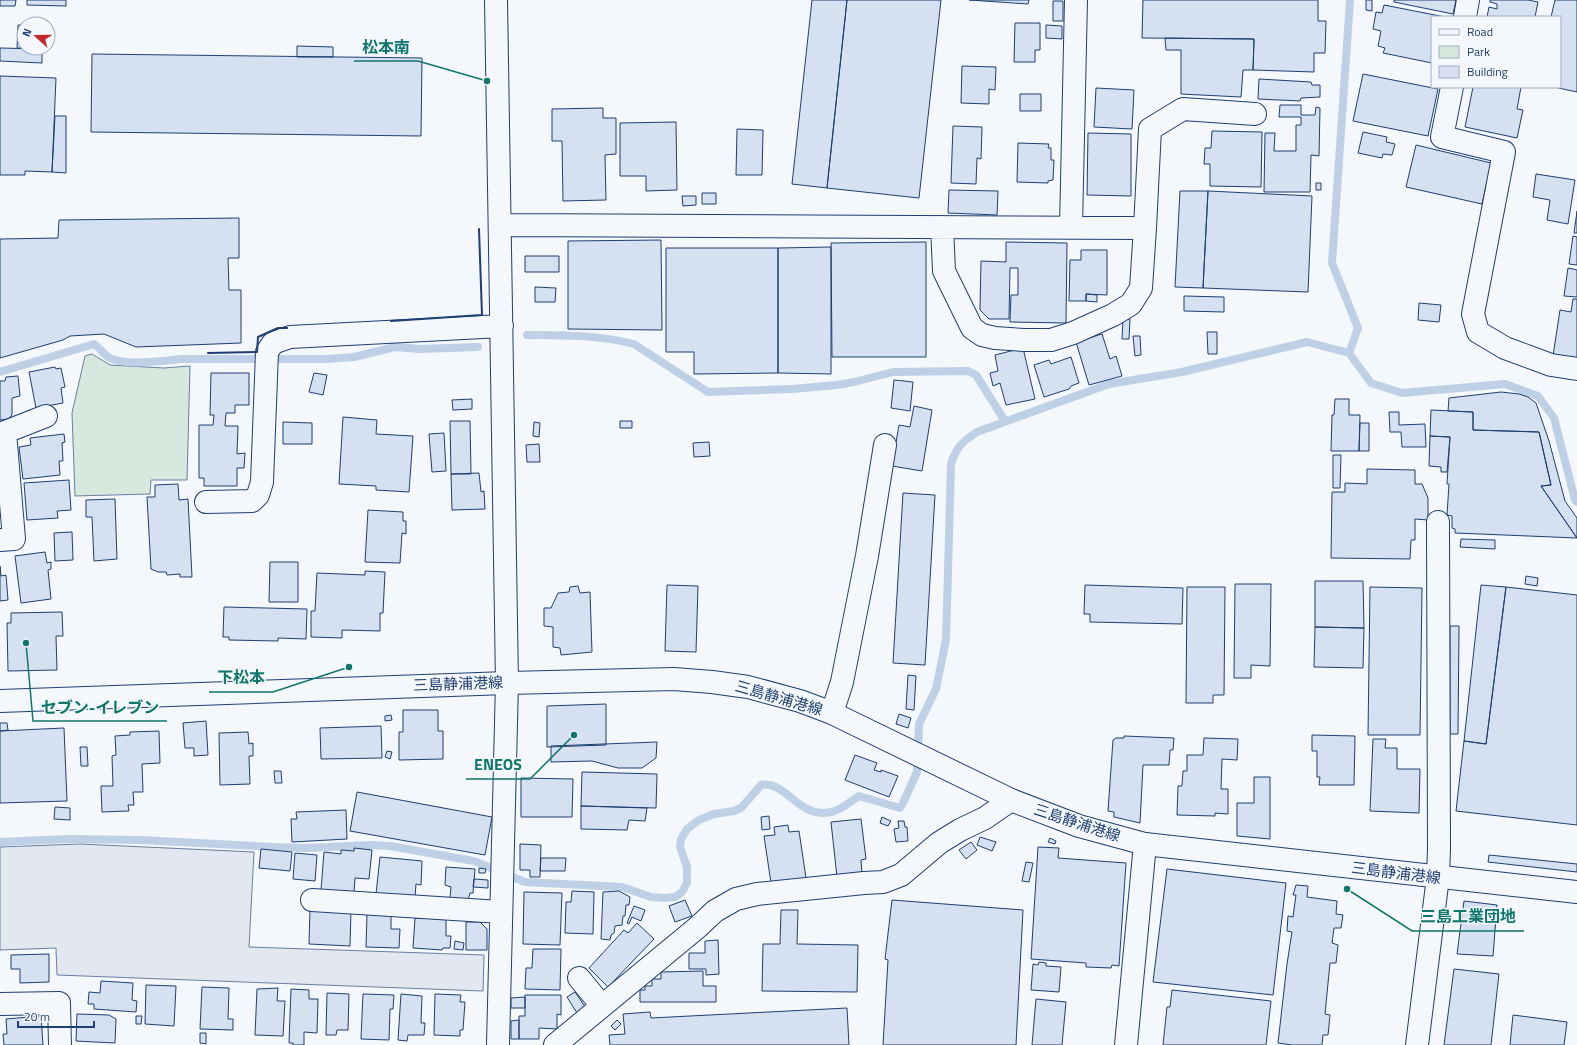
<svg xmlns="http://www.w3.org/2000/svg" width="1577" height="1045" viewBox="0 0 1577 1045" font-family="'Titillium Web','Noto Sans JP',sans-serif">
<style>
.green{fill:#d7e8df;stroke:#687fa3}
.parking{fill:#e3e8f0;stroke:#687fa3}
.lines{fill:none;stroke-linecap:round;stroke-linejoin:round}
.stream{stroke:#bed0e5;stroke-width:8}
.building{fill:#d5e0f0;stroke:#1d3f73}
.minor-casing{stroke:#1d3f73;stroke-width:24}
.major-casing{stroke:#1d3f73;stroke-width:24}
.minor{stroke:#f4f7fb;stroke-width:22}
.major{stroke:#f4f7fb;stroke-width:22}
.wall{stroke:#1d3f73;stroke-width:2}
.labels{text-anchor:middle;stroke-width:3;stroke-linejoin:round;paint-order:stroke}
.street-label{font-size:15px;fill:#1d3f73;stroke:#f4f7fb}
.leader{fill:none;stroke:#0f766e;stroke-width:1.5}
.callout-dot{fill:#0f766e;stroke:#f4f7fb;stroke-width:1.5}
.callout-label{font-size:16px;text-anchor:middle;font-weight:bold;fill:#0f766e;stroke:#f4f7fb;stroke-width:3;stroke-linejoin:round;paint-order:stroke}
</style>
<rect width="100%" height="100%" fill="#f4f7fb"/>
<path class="green" d="M92 354 110 365 164 368 190 366 187 480H151L150 494 75 496 72 413 85 356Z"/>
<path class="parking" d="M80 844 254 852 249 947 484 955 483 991 57 975 56 948 0 950V847Z"/>
<g class="lines">
<path class="stream" d="M527 335C562 335 600 335 634 344L708 392 792 389 837 385 854 382 893 372 968 371 976 375 1005 421
M1349 353 1358 328 1332 263 1350 0
M0 372 94 344C100 348 104 355 110 358 126 366 163 361 181 359H327L354 357 395 347 420 349 478 347
M0 842 68 839 140 840 273 847 308 848 371 845 390 846 474 861 525 882 622 887 651 897 665 898 675 897 682 892 687 883V867L680 847 681 839 687 829 699 820 714 814 734 811 741 808 761 785C786 780 799 820 831 812 841 810 851 801 859 796L900 808 903 803 917 772 919 724 936 689 946 640 951 464C957 446 962 442 977 432L1109 384 1182 372 1307 342 1349 353 1371 383 1402 393 1505 384 1538 396 1554 418 1575 500 1577 502"/>
</g>
<path class="building" d="M0 0H16L15 6H0Z
M27 0H66V6L27 5Z
M812 0H847L827 188 792 184Z
M847 0H941L919 198 827 188Z
M969 0H1029L1028 4Z
M1143 0H1318V21H1326L1325 53H1314V72L1253 70 1254 39 1142 38Z
M1366 0H1372V11L1366 10Z
M1394 0H1456L1453 14 1394 2Z
M1490 0H1528L1538 2 1535 17H1487L1489 7 1497 9V4L1490 2Z
M1555 0H1577V92L1554 87H1560V17H1551Z
M1053 1H1063V21H1053Z
M1384 5 1445 17H1432V63L1383 53 1385 48 1378 46 1381 31 1373 29 1376 12 1382 13Z
M1015 23H1040V50H1035V62H1014Z
M18 25H24V48L42 49 17 48Z
M1046 25 1062 26V39L1046 38Z
M1165 38 1254 39 1253 70H1243L1241 97 1181 94V50H1166Z
M297 46 333 47V57H297Z
M0 48 42 49V63L0 61Z
M92 54 422 58 421 136 91 132Z
M962 66 996 67 995 90 989 89V104L961 103Z
M1363 74 1438 89 1428 136 1353 121Z
M0 76 56 78 52 172 25 171V175H0Z
M1259 79 1311 82 1312 85H1320V97L1301 98 1300 101 1258 99Z
M1473 87H1521L1517 109 1523 110 1517 138 1465 127Z
M1096 88 1134 90 1132 129 1094 127Z
M1020 94H1041V111H1020Z
M1280 105H1301V115H1315L1316 107 1320 108 1319 156 1311 155 1310 192H1264L1265 133H1275L1274 151H1296V125H1301V117H1279Z
M603 108V118H616V154L605 155 606 200 563 201 562 141H552V109Z
M55 116H66V173L52 172Z
M676 122 677 190 646 191V176H620V123Z
M953 126 982 127 981 159 977 158 976 184 951 183Z
M737 129 763 130 762 175H736Z
M1212 131 1262 132 1261 187 1210 186V164H1204L1205 148H1211Z
M1363 132 1387 137 1386 142 1395 144 1392 155 1383 154 1382 158 1358 153Z
M1088 133 1131 134V196L1087 195Z
M1018 143 1049 144 1048 148H1051V160H1054L1053 180 1048 181V183L1017 182Z
M1416 145 1491 163 1482 204 1406 187Z
M1536 174 1575 180 1568 224 1547 220 1550 200 1533 197Z
M1316 183H1321V190H1316Z
M949 190 998 191 997 215 948 213Z
M1180 191H1208L1203 288 1175 287Z
M1208 191 1312 196 1308 292 1203 288Z
M702 193H716V204H702Z
M682 196H696V205L683 206Z
M1577 211V233H1574Z
M239 218V258H228L229 290H241V343L136 347 104 334 70 336 63 340 0 358V239L58 238 59 220Z
M1573 236 1577 237V265L1569 264Z
M661 240 662 330 568 329V241Z
M926 242V357H832L831 243Z
M1006 242 1067 243 1066 323 1010 322 1011 295H1018V268H1010L1009 319H989L980 310 981 261 1006 262Z
M831 247V374L778 373V248Z
M666 248H778V373L694 374V352H666Z
M1081 250H1107V295L1086 294V301H1069L1070 260H1081Z
M525 256H559V272H525Z
M1568 268 1577 270V297L1564 296Z
M535 287 556 288 555 302H535Z
M1086 294 1097 295V302L1086 301Z
M1184 296 1224 297V312L1184 311Z
M1573 299H1577V359L1553 356 1560 310 1571 312Z
M1419 303 1441 305 1439 322 1418 320Z
M1123 319H1130L1129 339H1122Z
M1207 332H1217V354H1208Z
M1102 334 1110 359 1116 356 1122 376 1089 385 1076 342Z
M1133 336H1140L1141 355 1135 356Z
M1023 348 1035 399 1006 405 1000 383 993 386 990 373 998 371 995 355Z
M1071 357 1079 383 1071 386 1069 389 1044 397 1034 365 1049 360 1051 364Z
M55 367 56 369 61 368 65 387 61 388 63 403 36 408 29 372Z
M211 373H249V405H235V413H226L225 426H238L237 454 245 453 244 468H237V486H204V478H199V425H213L214 415H210Z
M314 373 327 375 323 395 309 392Z
M18 376 20 396 12 398V415L8 419 0 420V381H5L6 377Z
M894 380 913 382 910 411 891 408Z
M1501 392 1519 394 1528 397 1536 403 1549 441 1565 501 1577 518V538L1541 486 1551 485 1539 432 1473 430V412L1448 411 1449 398Z
M472 399V409L453 410 452 400Z
M1335 399H1349V415H1360L1359 451H1331L1332 415H1334Z
M914 406 932 410 922 471 892 466 899 425 910 427Z
M1431 410 1473 412V430L1539 432 1551 485 1541 486 1577 538 1455 533V529L1452 528V516L1447 515 1449 484H1447L1450 437 1430 436Z
M1389 412H1399V425L1425 424 1426 447H1402L1401 432H1390Z
M343 417 377 420 376 434 413 436 409 492 376 490V486L339 484Z
M450 421H470L471 474H451Z
M620 421H632V428H620Z
M283 422 312 423V444H283Z
M534 422 540 423 539 437 533 436Z
M1360 423H1369V451H1359Z
M444 433 446 471 432 472 429 434Z
M64 434 65 442 62 443 63 461H59L60 475 23 479 19 447 31 445 30 438Z
M1430 436 1450 437 1447 472H1441V467L1429 466Z
M709 442 710 456 694 457 693 443Z
M539 444 540 462H527L526 445Z
M1333 455H1341L1340 488H1333Z
M1367 469 1415 470V484H1422L1428 498V520L1415 519V540H1411L1410 559 1331 558 1332 492H1345V483L1367 484Z
M479 473 481 492 484 491 485 509 452 510 451 474Z
M69 480 71 510 57 511 58 518 27 520 24 483Z
M178 484 179 500 188 499 192 577H180V574L167 575 166 572H158L151 569 147 497H155V485Z
M903 493 935 495 925 665 893 663Z
M115 499 117 559 94 561 92 517H86V500Z
M368 510 403 512V521H406V534L402 533 400 563 365 562Z
M72 532 73 560 55 561 54 533Z
M1461 539 1495 540V549L1460 547Z
M45 552 47 563 51 562V569L48 570 51 599 21 603 15 556Z
M270 562H298V602H269Z
M0 566 1 576 6 575 8 600 0 601Z
M365 571 385 572 383 613H380V631L342 630V638L311 637V611H315L317 573 365 575Z
M1526 576 1538 578 1537 586 1525 584Z
M1315 581H1363L1364 628 1315 627Z
M1235 584H1271L1270 666 1251 665V678H1234Z
M667 585 698 586 696 652 665 651Z
M1085 585 1183 588 1182 624 1090 622V614H1084Z
M1481 585 1506 587 1486 744 1464 741Z
M578 586 580 593 590 592 592 652 561 655 560 648 553 647V627L544 626V608H551L558 593 569 592 570 587Z
M1187 587H1225L1224 695H1213V703H1186Z
M1370 587 1422 588 1420 735H1368Z
M1506 587 1577 595V825L1456 811 1464 741 1486 744Z
M224 607 307 609 306 639 278 638V641L229 640V637H223Z
M62 612 63 636H56L57 670 8 671 7 623H11V613Z
M1450 626H1459L1458 734H1450Z
M1315 627 1364 628 1363 668 1314 667Z
M908 675 916 676 914 710 906 709Z
M606 704V745L547 747V706Z
M403 710H438V731H443V759L399 760V732H403Z
M899 714 911 718 908 728 896 724Z
M391 715 392 720 385 721V716Z
M206 721 208 755 194 756V748H185L183 723Z
M0 723H7L8 730 0 731Z
M381 726 382 758 321 759 320 728Z
M64 728 67 801 0 803V731Z
M159 731 160 763 142 764 143 792H133L134 805H128L129 811 102 812 101 786H113L112 756 116 755 115 736 130 735V732Z
M248 732 249 744 253 743V756H249L250 784 220 785 219 733Z
M1312 735 1355 736 1354 785H1319L1320 777H1317V751H1312Z
M1124 736 1174 738 1173 750H1170L1169 765H1143L1140 823 1114 817V812L1108 811 1113 740 1116 738H1124Z
M1204 738 1238 739 1237 760 1222 759 1221 789H1228V814L1215 813V816L1177 815 1178 786H1182L1183 771H1187V755H1203Z
M1373 739H1386L1385 748H1397V769H1420L1419 813 1370 811Z
M657 742 656 758 642 768H618L592 761 551 762V746Z
M80 747H87L88 766H81Z
M387 751 392 752 390 759 385 757Z
M855 755 877 763 874 770 881 772V770L898 776 889 797 845 780Z
M274 771H281L282 783H275Z
M582 772 657 774 656 808 581 806Z
M1254 777H1270V839L1237 836V803H1254Z
M521 778 573 779 572 817H521Z
M357 792 492 817 485 855 350 831Z
M581 806 647 808 645 821 629 820 627 830 581 829Z
M55 807 70 808V820L54 819Z
M346 810 347 839 292 842 291 819H297L296 812Z
M769 816 770 829 762 830 761 817Z
M882 817 891 821 888 826 880 823Z
M861 819 866 859 861 860 862 874 837 877 831 822Z
M898 821H904L905 827H907L908 841 896 842 894 829 899 828Z
M788 825 789 832 799 831 806 878 771 883 764 836 775 835 774 827Z
M980 837 996 842 992 851 977 845Z
M1050 838 1056 841 1055 844 1048 842Z
M971 842 977 850 966 859 959 850Z
M520 844 541 845 540 877H530V870H520Z
M1038 847 1059 848 1058 858 1126 863 1119 966 1112 965 1111 968 1086 967V963L1031 959Z
M354 848 372 850 369 879 355 878 354 892 321 890 324 852 341 854V850L354 851Z
M261 849 292 852 290 871 259 868Z
M295 853 317 855 315 881 293 879Z
M1489 855 1577 864V872L1488 862Z
M380 857 422 861 421 885 416 884 415 897 376 894Z
M541 858H566L565 871H540Z
M1026 862 1033 863 1029 882 1022 881Z
M446 867 475 869 473 893H470L468 900 450 898 451 887 445 885Z
M479 868 486 869 485 873H479Z
M1167 869 1286 883 1273 995 1153 982Z
M474 879 488 880V888L473 887Z
M1296 885 1308 886 1307 897 1337 901 1336 914 1343 915 1341 928H1334L1332 943 1338 945 1336 963H1330L1325 1014 1330 1015 1328 1035H1323L1322 1045H1292L1278 1043 1287 964 1292 932 1287 931 1288 916 1293 917 1296 895H1293Z
M572 891 594 892 593 934 565 933 566 902H571Z
M619 891 630 897 629 905H626L625 916H623L622 925 615 926 614 933 611 935 610 940 601 939 603 892Z
M524 892 562 893 560 945 523 944Z
M685 900 692 916 675 922 669 906Z
M892 900 1023 910 1016 1045H883L888 960 885 959Z
M1464 901 1497 905 1493 956 1457 954Z
M634 906 645 910 641 921 632 917 629 924 627 923Z
M310 909 351 911 350 946 309 944Z
M781 910H798L797 944 858 945 857 992 762 991 763 944H780Z
M367 914 391 915V929H400L399 948 366 947Z
M415 918 446 919V936H451L450 948H443L442 950 413 948Z
M466 922H480L487 929V950H466Z
M637 923 654 939 608 987 589 968 624 930 628 933Z
M718 940 719 974 706 975V969H689V953H705V941Z
M455 941 464 943 463 950 454 949Z
M533 949H561L560 990 525 989 526 968H532Z
M49 954V982L20 983V969H11V955Z
M1039 962 1046 963V966L1061 967 1059 992 1031 990 1033 964 1038 965Z
M1454 969 1499 974 1491 1045H1444Z
M703 971V986H716V1002H640V990H645V986H652V979H661V972Z
M101 981 133 983 132 1000 137 1001 136 1012 94 1009V1004H88L89 992 100 993Z
M146 985 176 986 174 1026 145 1024Z
M202 987 229 988 228 1019H233V1030L200 1029Z
M278 988 277 1001H285L283 1036 255 1035 257 989Z
M291 989 309 990V999H318L317 1033 304 1032V1045H293V1043H289Z
M1172 990 1271 1001 1266 1045H1163L1167 1007H1170Z
M575 992 586 1008 577 1013 567 997Z
M327 993 349 994 348 1030H337L336 1035H326Z
M363 994 394 995 393 1009H390L389 1040 361 1039Z
M401 994 422 996 421 1023H425L424 1035H408L407 1041 398 1040Z
M435 994 461 995 460 1002H465L463 1030H460V1036L434 1035Z
M525 995H561V1015L557 1014V1029L539 1028V1039H519V1016H525Z
M525 997V1008H511V998Z
M1036 999 1066 1002 1062 1045H1032Z
M847 1008 849 1045H610L609 1035 625 1034 623 1014 650 1012 651 1018Z
M77 1014 109 1015 116 1019 115 1043 76 1041Z
M1513 1015 1567 1022 1564 1045H1510Z
M41 1016 43 1045H4L3 1034H7L6 1019Z
M136 1016H142L141 1024H136Z
M519 1020V1039H511V1021Z
M617 1020 621 1024 615 1030 611 1026Z
M200 1033H206V1044L200 1043Z"/>
<g class="lines">
<g class="minor-casing">
<path id="minor" d="M496 0 507 683 498 1045
M1465 17 1468 0
M1452 87 1442 137 1504 152 1473 314 1478 332 1505 348 1551 365 1577 369
M500 225 1145 228 1150 129 1183 109 1255 114
M942 227 944 271 972 328 982 335 995 338 1024 340H1051L1073 333 1113 315 1131 304 1141 288 1145 228
M1071 227 1076 0
M0 434 46 416
M206 502 252 501 258 495 262 482 267 352 273 343 290 337 502 326
M0 540 14 539 5 432
M832 713 842 682 867 556 885 445
M312 900 501 912
M579 978 602 1006
M0 1004 59 1003 60 1045
M555 1045 698 927 715 911 736 899 757 894 864 883 883 882 901 875 939 843 960 830 985 818 1011 800
M1126 1045 1145 844
M1417 1045 1438 877 1439 849 1438 522"/>
</g>
<g class="major-casing">
<path id="major" d="M0 701 507 683 674 679 712 682 748 687 800 701 832 713 1011 800 1079 826 1145 844 1577 892"/>
</g>
<use href="#minor" class="minor"/>
<use href="#major" class="major"/>
<path class="wall" d="M391 321 482 315 479 229
M208 353 257 352 258 337 278 328H287"/>
</g>
<g class="labels">
<g class="street-label">
<text transform="translate(458 684) rotate(-2)" y="5">三島静浦港線</text>
<text transform="translate(779 698) rotate(16)" y="5">三島静浦港線</text>
<text transform="translate(1077 823) rotate(18)" y="5">三島静浦港線</text>
<text transform="translate(1396 873) rotate(7)" y="5">三島静浦港線</text>
</g>
</g>
<path class="leader" d="M487 81L418 61H354M349 667L273 692H209M26 643L33 721H167M574 735L530 779H466M1347 889L1412 931H1524"/>
<g class="callout-dot">
<circle cx="487" cy="81" r="4"/>
<circle cx="349" cy="667" r="4"/>
<circle cx="26" cy="643" r="4"/>
<circle cx="574" cy="735" r="4"/>
<circle cx="1347" cy="889" r="4"/>
</g>
<g class="callout-label">
<text x="386" y="53">松本南</text>
<text x="241" y="683">下松本</text>
<text x="100" y="713">セブン-イレブン</text>
<text x="498" y="770">ENEOS</text>
<text x="1468" y="922">三島工業団地</text>
</g>
<rect x="1431" y="16" width="130" height="72" fill="#f4f7fb" stroke="#9eadc5"/>
<rect x="1439" y="29" width="20" height="6" fill="#f4f7fb" stroke="#9eadc5"/>
<text x="1467" y="36" font-size="12" fill="#1d3f73">Road</text>
<rect x="1439" y="46" width="20" height="12" fill="#d7e8df" stroke="#9eadc5"/>
<text x="1467" y="56" font-size="12" fill="#1d3f73">Park</text>
<rect x="1439" y="66" width="20" height="12" fill="#d5e0f0" stroke="#9eadc5"/>
<text x="1467" y="76" font-size="12" fill="#1d3f73">Building</text>
<g transform="translate(36 36) rotate(291)"><circle r="19" fill="#f4f7fb" stroke="#9eadc5"/>
<path d="M0-3L7 15L0 10L-7 15Z" fill="#c62828"/>
<text y="-6" font-size="11" font-weight="bold" text-anchor="middle" fill="#1d3f73">N</text>
</g>
<path d="M18 1021v6h76v-6" fill="none" stroke="#1d3f73" stroke-width="2"/>
<text x="24" y="1021" font-size="12" fill="#1d3f73" stroke="#f4f7fb" stroke-width="3" paint-order="stroke">20 m</text>
</svg>
